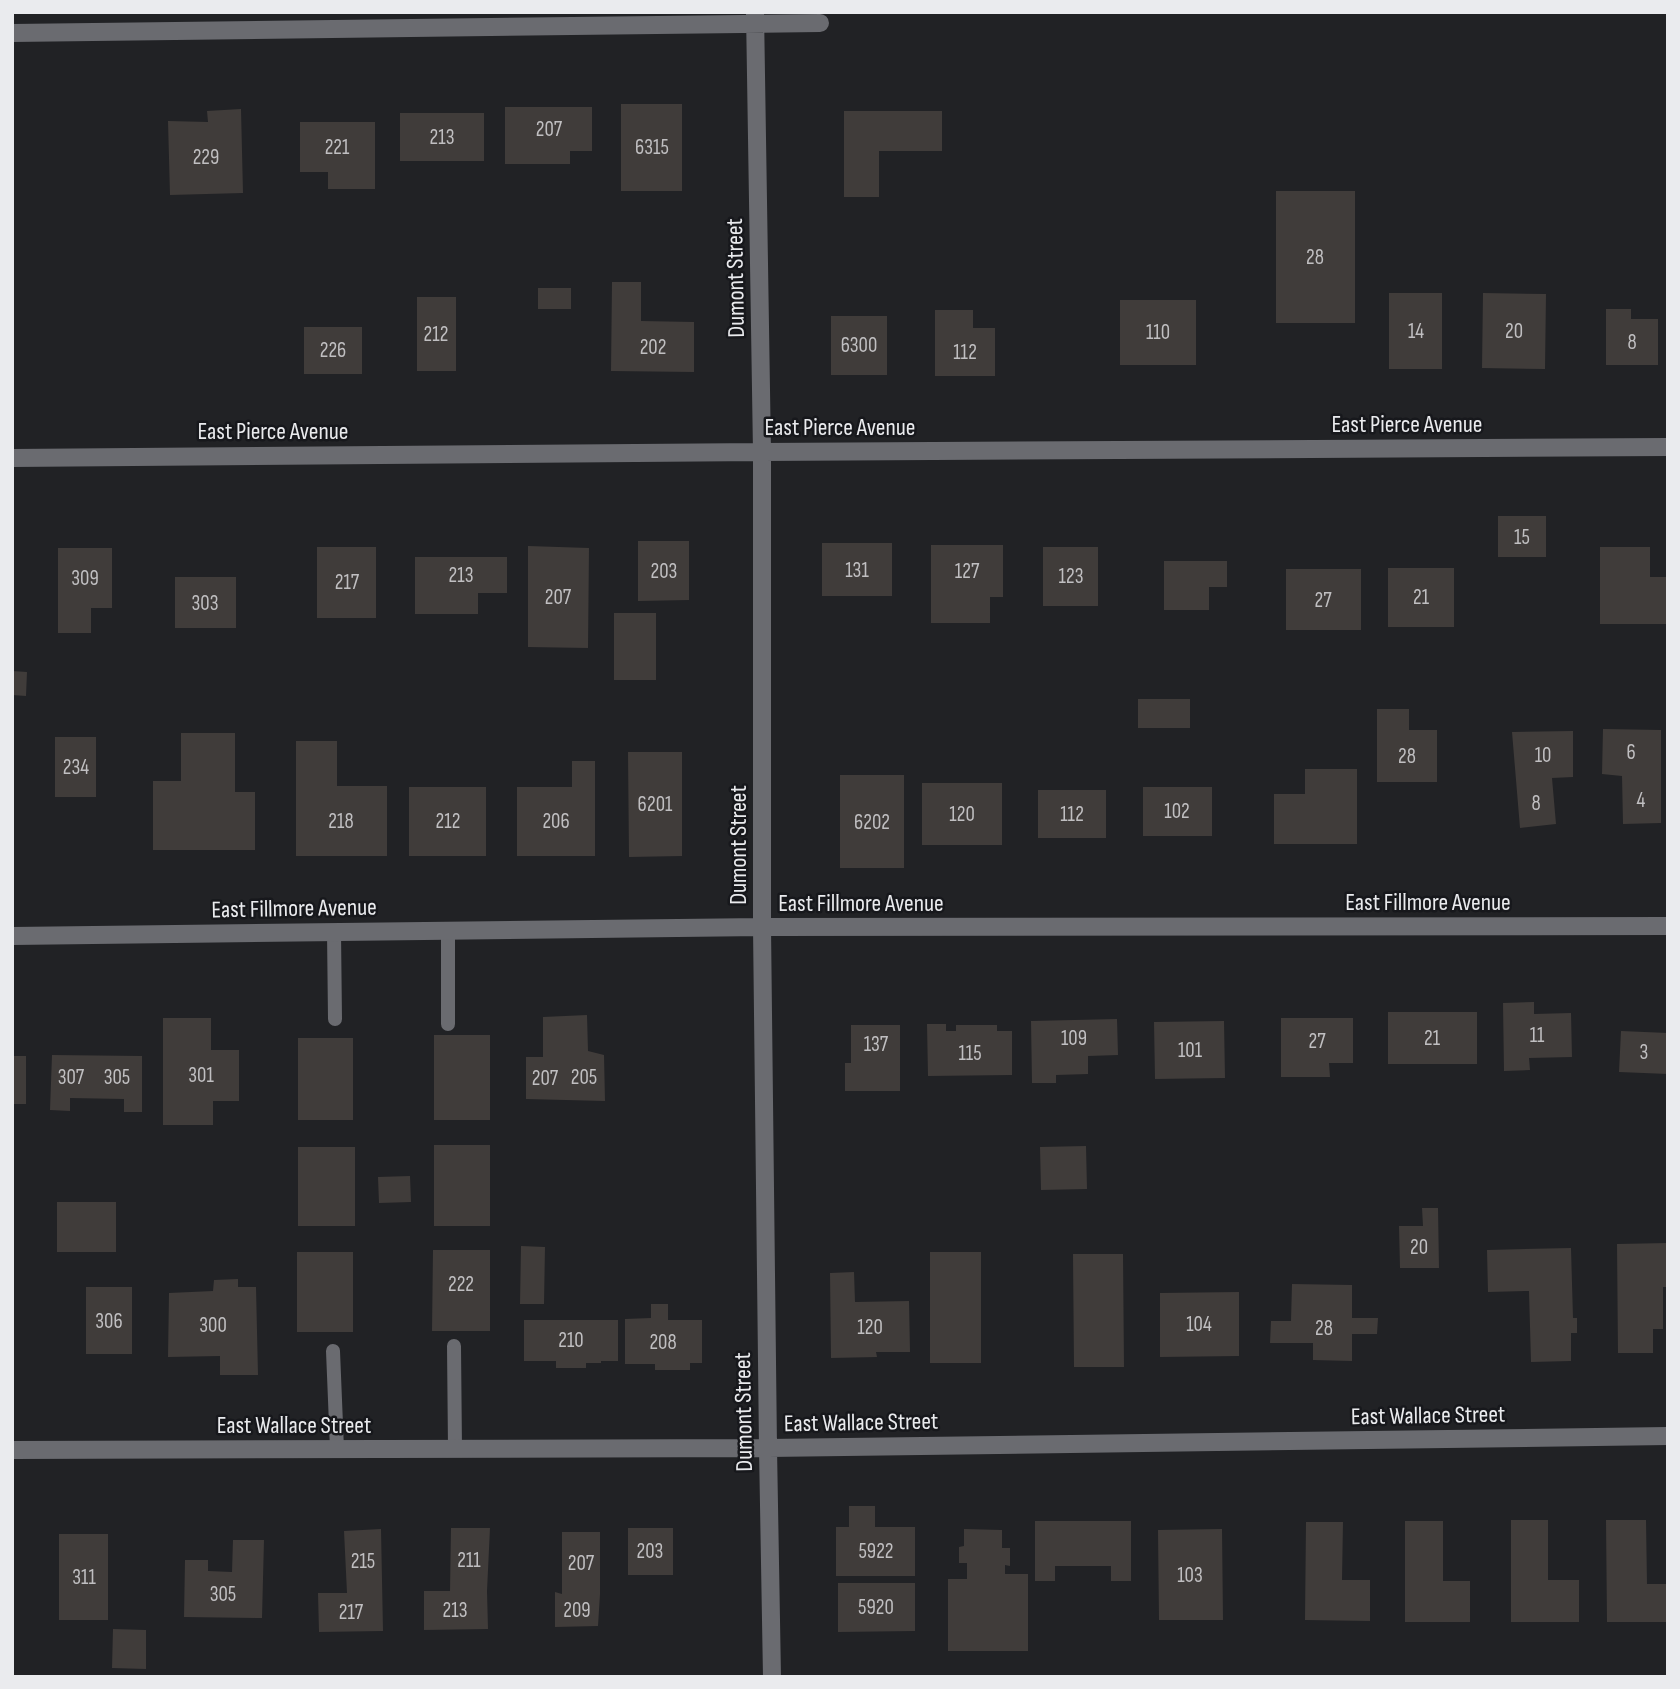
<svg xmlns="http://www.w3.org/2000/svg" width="1680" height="1689" viewBox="0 0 1680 1689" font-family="'Sofia Sans Condensed',sans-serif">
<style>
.building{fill:#403c3a}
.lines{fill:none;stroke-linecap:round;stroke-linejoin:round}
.service{stroke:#6a6b70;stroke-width:14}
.minor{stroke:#6a6b70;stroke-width:18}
.labels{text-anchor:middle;stroke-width:5;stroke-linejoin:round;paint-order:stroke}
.number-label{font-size:21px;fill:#c0bfc1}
.street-label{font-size:24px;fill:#eaebee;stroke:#17181c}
</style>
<rect width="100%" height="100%" fill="#212225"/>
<path class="building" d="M621 104H682V191H621Z
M505 107H592V151H570V164H505Z
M241 109 243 193 170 195 168 121 208 122 207 111Z
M844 111H942V151H879V197H844Z
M400 113H484V161H400Z
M300 122H375V189H328V172H300Z
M1276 191H1355V323H1276Z
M612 282H641V321L694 322V372L611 371Z
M538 288H571V309H538Z
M1389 293H1442V369H1389Z
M1483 293 1546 294 1545 369 1482 368Z
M417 297H456V371H417Z
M1120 300H1196V365H1120Z
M1606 309H1631V319H1658V365H1606Z
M935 310H973V328H995V376H935Z
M831 316H887V375H831Z
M304 327H362V374H304Z
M1498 516H1546V557H1498Z
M638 541H689V600L638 601Z
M822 543H892V596H822Z
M931 545H1003V597H990V623H931Z
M528 546 589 548 588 648 528 647Z
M317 547H376V618H317Z
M1043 547H1098V606H1043Z
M1600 547H1650V577H1668V624H1600Z
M58 548H112V608H91V633H58Z
M415 557H507V593H478V614H415Z
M1164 561H1227V587H1209V610H1164Z
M1388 568H1454V627H1388Z
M1286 569H1361V630H1286Z
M175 577H236V628H175Z
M614 613H656V680H614Z
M12 671 27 672 26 696 12 695Z
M1138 699H1190V728H1138Z
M1377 709H1409V730H1437V782H1377Z
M1603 729 1661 730V823L1623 824 1622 776 1602 774Z
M1573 731V777L1552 778 1556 824 1520 828 1512 732Z
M181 733H235V792H255V850H153V781H181Z
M55 737H96V797H55Z
M296 741H337V786H387V856H296Z
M628 752H682V856L629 857Z
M572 761H595V856H517V787H572Z
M1305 769H1357V844H1274V794H1305Z
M840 775H904V868H840Z
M922 783H1002V845H922Z
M409 787H486V856H409Z
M1143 787H1212V836H1143Z
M1038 790H1106V838H1038Z
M1534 1002V1014L1571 1013 1572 1057 1529 1058 1530 1070 1504 1071 1503 1003Z
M1388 1012H1477V1064H1388Z
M587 1015 588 1051 604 1055 605 1101 526 1099V1057H543V1017Z
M163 1018H211V1050H239V1101H213V1125H163Z
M1281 1018H1353V1063H1329L1330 1077H1281Z
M1117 1019 1118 1055 1088 1056V1074L1056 1075V1083H1032L1031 1021Z
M1224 1021 1225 1078 1155 1079 1154 1022Z
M927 1024H946V1031H956V1025H997V1031H1012V1075L928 1076Z
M851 1025H900V1091H845V1063H851Z
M1621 1031 1668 1033V1074L1619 1072Z
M434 1035H490V1120H434Z
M298 1038H353V1120H298Z
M52 1055 142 1056V1112H124V1099L70 1098V1111L50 1110Z
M12 1056H26V1104H12Z
M434 1145H490V1226H434Z
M1086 1146 1087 1189 1041 1190 1040 1147Z
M298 1147H355V1226H298Z
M410 1176 411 1202 379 1203 378 1177Z
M57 1202H116V1252H57Z
M1422 1208H1438L1439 1268H1400L1399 1226H1423Z
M1668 1243V1287H1663V1329H1653V1353H1618L1617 1244Z
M521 1246 545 1247 544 1304H520Z
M1571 1248 1573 1318H1577V1333H1571V1361L1531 1362 1529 1291 1488 1292 1487 1250Z
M433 1250H490V1331H432Z
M297 1252H353V1332H297Z
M930 1252H981V1363H930Z
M1073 1254H1123L1124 1367H1074Z
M854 1272 855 1302 909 1301 910 1352H876L877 1357 831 1358 830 1273Z
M238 1279V1287H256L258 1375H220V1356L168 1357 169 1293 213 1291 214 1280Z
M1292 1284 1352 1285V1318H1378L1377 1334H1352V1361L1313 1360V1343H1270L1271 1321H1291Z
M86 1287H132V1354H86Z
M1239 1292V1356L1160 1357V1293Z
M651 1304H668V1320H702V1363H690V1370H655V1364H625V1319L651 1318Z
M524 1320H618V1361H601V1363H586V1368H556V1361H524Z
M849 1506H875V1527H915V1576H836V1527H849Z
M1511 1520H1548V1580H1579V1622H1511Z
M1606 1520H1646L1647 1584H1668V1622H1607Z
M1035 1521H1131V1581H1111V1566H1055V1581H1035Z
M1405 1521H1443V1581H1470V1622H1405Z
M1306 1522H1343L1342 1580H1370V1621L1305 1620Z
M451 1528H490L487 1591 488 1629 424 1630V1591H450Z
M628 1528H673V1575H628Z
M381 1529 383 1631 319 1632 318 1593H347L344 1531Z
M964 1529 1002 1530V1548H1010V1566L1005 1565V1574H1028V1651H948V1579H967V1563H959V1547L964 1546Z
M1222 1529 1223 1620H1159L1158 1530Z
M562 1532H600V1594L598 1626 555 1627V1592L562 1594Z
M59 1534H108V1620H59Z
M233 1540H264L262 1618 184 1617 185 1560H208V1571L232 1572Z
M838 1583H915V1631L838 1632Z
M113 1629 146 1630V1669L112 1668Z"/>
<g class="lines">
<path class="service" d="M448 931V1024
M334 932 335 1019
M454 1346 455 1449
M333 1351 337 1449"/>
<path class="minor" d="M755 12 762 452V927L768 1448 772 1677
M12 33 820 23
M12 458 762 452 1668 447
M12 936 762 927 1668 926
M12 1450 768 1448 1668 1436"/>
</g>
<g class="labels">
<g class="number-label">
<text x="549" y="136">207</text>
<text x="442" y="144">213</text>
<text x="337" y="154">221</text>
<text x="652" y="154">6315</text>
<text x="206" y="164">229</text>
<text x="1315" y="264">28</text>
<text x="1416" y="338">14</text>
<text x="1514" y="338">20</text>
<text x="1158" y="339">110</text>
<text x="436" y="341">212</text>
<text x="1632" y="349">8</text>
<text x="859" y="352">6300</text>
<text x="653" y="354">202</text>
<text x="333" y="357">226</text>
<text x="965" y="359">112</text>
<text x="1522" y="544">15</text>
<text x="857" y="577">131</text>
<text x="664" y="578">203</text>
<text x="967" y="578">127</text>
<text x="461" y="582">213</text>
<text x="1071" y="583">123</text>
<text x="85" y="585">309</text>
<text x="347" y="589">217</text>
<text x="558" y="604">207</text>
<text x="1421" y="604">21</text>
<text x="1323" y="607">27</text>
<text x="205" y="610">303</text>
<text x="1631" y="759">6</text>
<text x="1543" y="762">10</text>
<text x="1407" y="763">28</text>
<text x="76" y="774">234</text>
<text x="1641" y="807">4</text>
<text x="1536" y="810">8</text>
<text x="655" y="811">6201</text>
<text x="1177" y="818">102</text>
<text x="962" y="821">120</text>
<text x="1072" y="821">112</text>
<text x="341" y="828">218</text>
<text x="448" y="828">212</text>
<text x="556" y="828">206</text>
<text x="872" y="829">6202</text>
<text x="1537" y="1042">11</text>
<text x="1074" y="1045">109</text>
<text x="1432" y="1045">21</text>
<text x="1317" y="1048">27</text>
<text x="876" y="1051">137</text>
<text x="1190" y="1057">101</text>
<text x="1644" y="1059">3</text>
<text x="970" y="1060">115</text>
<text x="201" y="1082">301</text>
<text x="71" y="1084">307</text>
<text x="117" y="1084">305</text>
<text x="584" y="1084">205</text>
<text x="545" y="1085">207</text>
<text x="1419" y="1254">20</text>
<text x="461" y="1291">222</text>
<text x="109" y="1328">306</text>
<text x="1199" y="1331">104</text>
<text x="213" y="1332">300</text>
<text x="870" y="1334">120</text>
<text x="1324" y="1335">28</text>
<text x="571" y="1347">210</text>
<text x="663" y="1349">208</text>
<text x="650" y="1558">203</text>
<text x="876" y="1558">5922</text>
<text x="469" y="1567">211</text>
<text x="363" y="1568">215</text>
<text x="581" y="1570">207</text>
<text x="1190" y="1582">103</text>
<text x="84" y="1584">311</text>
<text x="223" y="1601">305</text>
<text x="876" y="1614">5920</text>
<text x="455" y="1617">213</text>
<text x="577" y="1617">209</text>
<text x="351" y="1619">217</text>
</g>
<g class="street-label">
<text transform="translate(735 278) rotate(-91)" y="8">Dumont Street</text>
<text x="1407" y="432">East Pierce Avenue</text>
<text x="840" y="435">East Pierce Avenue</text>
<text x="273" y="439">East Pierce Avenue</text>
<text transform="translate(738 845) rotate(-90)" y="8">Dumont Street</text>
<text x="1428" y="910">East Fillmore Avenue</text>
<text x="861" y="911">East Fillmore Avenue</text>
<text transform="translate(294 908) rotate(-1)" y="8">East Fillmore Avenue</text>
<text transform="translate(743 1412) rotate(-91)" y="8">Dumont Street</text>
<text transform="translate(1428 1415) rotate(-1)" y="8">East Wallace Street</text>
<text transform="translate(861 1422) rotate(-1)" y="8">East Wallace Street</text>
<text x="294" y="1433">East Wallace Street</text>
</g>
</g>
<rect width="1680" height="1689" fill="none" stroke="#eaebee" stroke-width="28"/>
</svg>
